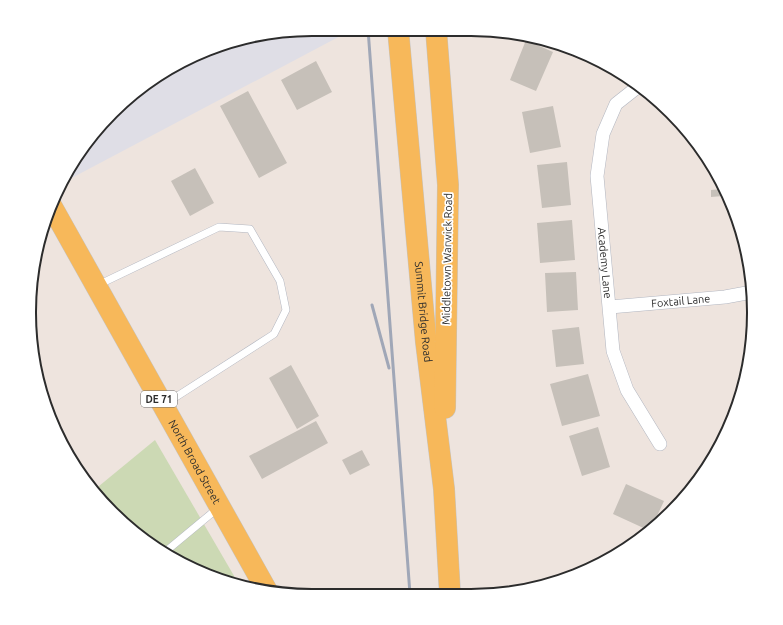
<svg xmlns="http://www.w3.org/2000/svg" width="783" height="625" viewBox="0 0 783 625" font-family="Ubuntu,sans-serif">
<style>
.industrial{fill:#dfdee6}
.cemetery{fill:#ccd9b4}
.building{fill:#c6c0b9}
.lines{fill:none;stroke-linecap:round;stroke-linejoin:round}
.lane-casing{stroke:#b2b6c0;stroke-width:8}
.street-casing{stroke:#b2b6c0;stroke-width:14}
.primary-casing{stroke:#c4c4c4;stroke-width:22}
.lane{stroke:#fff;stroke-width:7}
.street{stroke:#fff;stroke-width:13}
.primary{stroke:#f7b85a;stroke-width:21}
.rail{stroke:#a0a7b7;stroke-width:3}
.labels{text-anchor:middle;stroke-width:3.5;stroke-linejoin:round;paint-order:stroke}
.shield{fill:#fff;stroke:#6b6b6b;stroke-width:1}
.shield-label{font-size:10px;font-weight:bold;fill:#2c2c2c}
.street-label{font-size:11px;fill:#2c2c2c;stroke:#fff}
.rim{fill:none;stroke:#2c2c2c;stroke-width:2}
</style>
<rect width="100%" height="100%" fill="#eee4de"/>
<path class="industrial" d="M312 29H346V33L66 181 64 177 67 171 112 112 171 67 239 39Z"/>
<path class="cemetery" d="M155 440 237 581 236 584 204 574 140 538 100 500 93 491Z"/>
<path class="building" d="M526 40 553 52 536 91 510 80Z
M316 61 332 92 297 110 281 80Z
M248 91 287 163 259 178 220 106Z
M553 106 561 147 530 153 522 112Z
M567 162 571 205 542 208 537 165Z
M195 168 214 203 190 216 171 181Z
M722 189 723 196 711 197V190Z
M572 220 575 260 540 263 537 223Z
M576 272 578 310 547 312 545 273Z
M579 327 584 364 556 367 552 330Z
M291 365 319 416 297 429 269 378Z
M588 374 600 416 562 426 550 384Z
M316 421 328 443 262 479 249 456Z
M598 427 610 467 582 476 569 436Z
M362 450 370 465 350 475 342 460Z
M626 484 664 501 650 531 613 514Z"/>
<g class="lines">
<g class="lane-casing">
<path id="lane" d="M98 285 219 227 250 229 280 281 286 310 274 334 165 404
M165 552 218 508"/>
</g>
<g class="street-casing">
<g id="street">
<path id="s1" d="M640 87 635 89 616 104 603 134 597 176 613 351 627 390 660 444"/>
<path id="s2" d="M610 307 725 297 752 292"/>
</g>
</g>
<g class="primary-casing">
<g id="primary">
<path id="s3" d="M398 29 426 342 444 489 450 595"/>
<path d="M436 29 448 185 445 408"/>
<path id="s4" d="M52 207 267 591"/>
</g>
</g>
<use href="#lane" class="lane"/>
<use href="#street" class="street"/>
<use href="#primary" class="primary"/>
<path class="rail" d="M368 29 410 594
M372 305 389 368"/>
</g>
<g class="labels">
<rect class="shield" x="141" y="391" width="36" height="16" rx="3"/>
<g class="shield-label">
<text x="159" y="403">DE 71</text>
</g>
<g class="street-label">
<text transform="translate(447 259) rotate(-89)" y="4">Middletown Warwick Road</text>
<text dy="4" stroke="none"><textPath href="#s1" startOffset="192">Academy Lane</textPath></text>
<text dy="4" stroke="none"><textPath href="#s2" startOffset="71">Foxtail Lane</textPath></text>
<text dy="4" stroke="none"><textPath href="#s3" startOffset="284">Summit Bridge Road</textPath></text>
<text dy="4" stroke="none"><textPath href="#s4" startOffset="292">North Broad Street</textPath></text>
</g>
</g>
<path d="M0 0H783V625H0ZM312 36H471A276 276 0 0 1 747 312V313A276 276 0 0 1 471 589H312A276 276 0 0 1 36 313V312A276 276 0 0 1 312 36Z" fill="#fff" fill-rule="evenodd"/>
<path class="rim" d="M312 36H471A276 276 0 0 1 747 312V313A276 276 0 0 1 471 589H312A276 276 0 0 1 36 313V312A276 276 0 0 1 312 36Z"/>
</svg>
